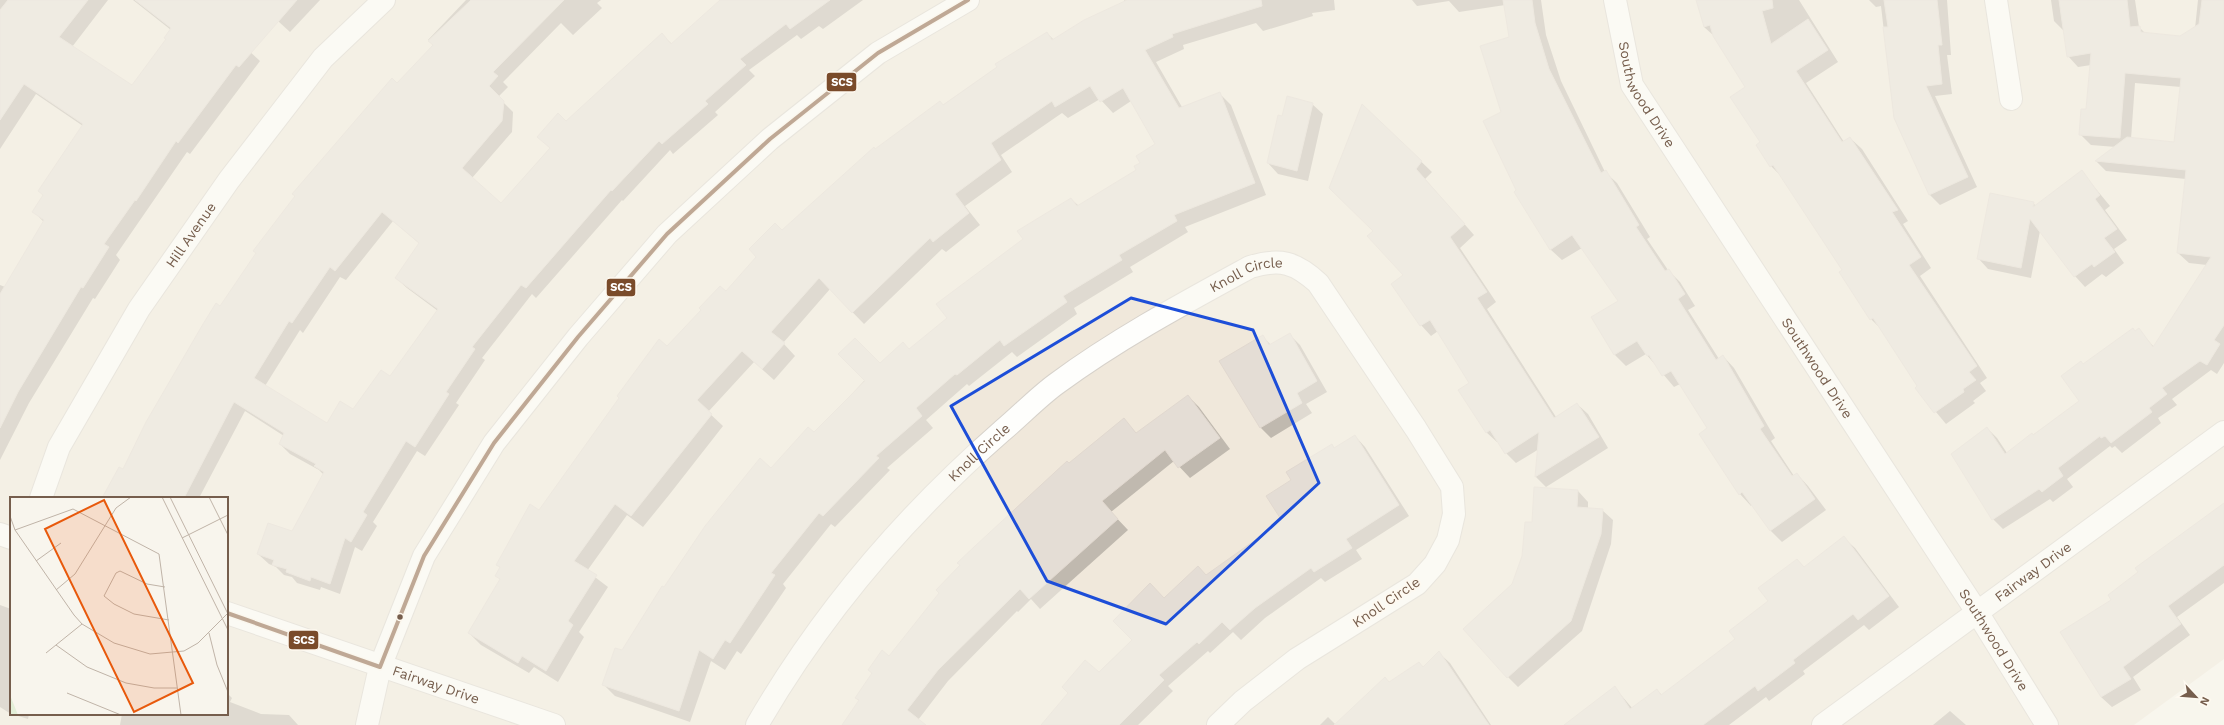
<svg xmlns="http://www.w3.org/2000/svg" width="2224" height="725" viewBox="0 0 2224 725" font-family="'Work Sans',sans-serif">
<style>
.residential{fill:#f0e8db;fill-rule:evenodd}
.shadow{fill:#0003;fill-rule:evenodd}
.building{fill:#e4ddd5;stroke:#e1d8cf;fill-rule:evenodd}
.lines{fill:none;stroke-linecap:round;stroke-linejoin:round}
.minor-casing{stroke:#d7d2cb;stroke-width:24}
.minor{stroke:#fefefc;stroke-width:22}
.bus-1-casing{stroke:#fef9f0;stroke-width:7}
.bus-1{stroke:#7a4b2a;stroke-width:4}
.marked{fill:none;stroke:#1d4ed8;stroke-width:3;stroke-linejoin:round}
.bus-dot{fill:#765e4d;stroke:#fef9f0;stroke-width:1.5}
.labels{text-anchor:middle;stroke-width:3.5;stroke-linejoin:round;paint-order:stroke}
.street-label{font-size:14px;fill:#765e4d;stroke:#fef9f0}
.inset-road{fill:none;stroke:#c0b4a8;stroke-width:1}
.view{fill:#e8590c;fill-opacity:0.15;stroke:#e8590c;stroke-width:2}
.inset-edge{fill:none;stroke:#765e4d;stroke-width:2}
.line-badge{stroke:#fef9f0;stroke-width:1.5}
.badge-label{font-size:11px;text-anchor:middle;font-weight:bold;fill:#fff}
</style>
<rect width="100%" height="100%" fill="#f8f5ed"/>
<path class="residential" d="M0 0H2224V659L2134 725H0ZM11 498H227V714H11Z"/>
<path class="shadow" d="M0 0H108L72 47 132 87 167 39 171 30 133 0H185L248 50 260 61 190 154 187 152 116 255 120 260 95 299 93 298 29 403 0 460V285L5 287 44 222 33 211 44 196 83 126 36 94 0 149Z
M255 0H320L290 32Z
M466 0H601L597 3 602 8 573 35 561 23 503 82 508 87 498 97 513 112 512 132 472 178 501 204 550 148 539 137 566 122 662 35 672 44 730 0H863L823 29 819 26 801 39 797 35 749 70 755 76 715 112 718 115 673 154 670 150 623 201 622 200 536 298 532 294 482 358 485 360 456 403 459 405 425 456 417 451 373 522 377 526 362 551 355 547 340 594 321 587 320 590 297 583 292 577 284 575 276 567 269 564 258 554 292 532 324 475 319 470 290 454 280 444 284 436 245 411 199 498H103L397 84 434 45 428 40ZM393 221 420 244 396 278 407 288 438 311 390 377 354 411 327 424 265 386 300 330 303 333 340 277 346 280Z
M1124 0H1334L1335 10 1312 13 1313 16 1263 31 1256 23 1183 45 1184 49 1156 62 1182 107 1219 93 1231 105 1266 195 1185 227 1188 232 1130 267 1133 272 1074 308 1077 314 1017 357 1012 352 969 386 967 384 926 420 933 428 887 468 890 470 835 527 831 524 783 584 786 588 741 654 737 651 725 670 711 661 690 722 615 696 603 684 622 652 664 588 771 469 814 434 880 364 909 350 949 318 1024 240 1071 199 1079 206 1137 170 1157 145 1131 101 1113 113 1100 99 1068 118 1062 113 1001 155 1012 172 965 206 980 225 946 252 942 249 864 324 830 289 783 343 795 356 774 380 754 362 708 412 723 426 669 495 643 527 627 515 587 571 608 587 579 632 584 637 558 682 534 667 529 673 481 645 469 633 501 580 497 576 501 568 497 565 667 348 726 293 782 232 875 150 943 105 1047 33 1054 40 1125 2Z
M1412 0H1541L1546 35 1561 81 1605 172 1617 183 1650 237 1647 239 1668 270 1680 282 1695 306 1688 310 1719 359 1723 356 1734 368 1775 438 1771 441 1794 476 1797 474 1808 486 1826 510 1782 542 1770 530 1752 505 1751 506 1740 494 1708 429 1680 384 1674 387 1646 354 1626 366 1615 355 1592 318 1619 301 1582 248 1562 260 1550 249 1518 190 1502 112 1510 38 1505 5 1459 12 1449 1 1417 6Z
M1697 0H1799L1838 62 1806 83 1844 142 1850 138 1862 149 1908 221 1903 224 1931 268 1920 276 1987 378 1980 383 1986 391 1973 401 1975 403 1946 424 1916 388 1918 387 1882 330 1871 319 1843 271 1782 177 1771 166 1762 142 1746 87 1713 35 1704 27Z
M1869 0H1947L1951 55H1947L1952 94 1935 96 1977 187 1940 205 1930 195 1894 118 1881 6 1876 7Z
M2051 0H2135L2139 27 2146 34 2194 38 2198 0H2224V363L2217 374 2211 370 2172 399 2177 405 2158 418 2161 423 2122 453 2115 446 2112 448 2110 446 2067 479 2073 487 2053 502 2050 499 2003 529 1993 519 1987 428 1997 438 2007 453 2081 401 2084 365 2139 330 2154 347 2207 265 2189 263 2178 253 2186 179 2106 171 2096 161 2116 147 2091 145 2081 135 2087 110 2091 65 2078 67 2068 56 2064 31 2054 21ZM2135 83 2181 87 2175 143 2131 139Z
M1312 104 1323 114 1308 181 1278 174 1268 163 1283 118Z
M1363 106 1432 172 1425 179 1474 235 1460 248 1496 302 1487 309 1556 417 1577 404 1588 414 1608 448 1546 487 1536 477 1539 449 1516 463 1506 453 1498 441 1497 442 1486 432 1471 383 1438 331 1431 336 1421 325 1404 276 1374 231Z
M2082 172 2110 206 2105 210 2127 240 2114 249 2124 263 2106 277 2102 274 2085 287 2075 276 2040 231 2031 278 1988 269 1978 258 2033 203 2036 206Z
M1289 334 1300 345 1327 392 1306 404 1312 413 1271 438 1261 428 1263 337 1271 345Z
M1188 396 1199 407 1230 449 1190 478 1174 461 1111 512 1128 530 1040 609 1031 599 1018 612 1017 611 948 681 918 720 923 725H843L859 701 856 698 890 657 1069 465 1124 420 1137 434Z
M1355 436 1365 447 1409 516 1356 550 1362 559 1325 582 1321 578 1265 618 1241 640 1233 632 1210 653 1208 651 1168 686 1173 691 1138 725H1042L1133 640 1164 599 1206 576 1283 521 1292 481 1332 445 1335 449Z
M1578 491 1588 502V509L1602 510 1613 520 1611 544 1582 631 1518 687 1508 677 1513 585 1533 523Z
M2224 511V583L2177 617 2190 635 2133 677 2141 690 2112 707 2101 697 2113 600Z
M1844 538 1855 548 1899 607 1869 630 1864 625 1803 671 1805 674 1769 701 1766 697 1729 725H1571L1615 688 1633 709 1657 690 1662 695 1736 639 1769 601 1797 560 1805 568Z
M0 605 11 609V714L0 707Z
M1439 653 1450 663 1491 725H1320L1328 717 1336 725 1389 683 1423 668Z
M227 693 232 698 230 702 261 714 289 715 298 725H120L122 714H227Z
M1950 711 1966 725H1933Z
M12 714H29L28 719Z"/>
<path class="building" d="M8 0H88L59 37 132 85 166 39 164 38 171 28 135 0H297L239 67 236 65 178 143 176 141 136 201 135 200 104 244 109 247 83 288 81 287 18 392 0 428V294L44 220 32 212 43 195 38 191 83 124 24 84 0 120V10Z
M471 0H564L493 72 498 76 489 86 504 101 502 121 462 168 501 203 550 148 537 137 558 113 566 121 662 33 671 44 720 0H830L790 29 786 24 740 59 746 65 705 101 708 104 662 144 659 141 612 191 611 190 526 288 521 285 472 347 475 349 446 392 449 394 415 447 406 441 363 512 367 515 351 542 345 538 330 584 311 577 310 581 286 572 287 569 272 565 274 560 257 554 268 523 292 531 324 472 314 466 316 464 279 444 284 433 234 402 184 498H102L119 467 123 469 146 422 203 324 216 303 220 306 256 253 253 251 295 196 292 194 392 78 397 83 433 45 428 41ZM382 212 419 243 395 278 438 309 390 376 381 370 353 409 340 401 327 423 254 378 289 321 292 323 330 267 335 271Z
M1127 0H1261L1262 6 1172 34 1173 37 1145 50 1179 108 1220 92 1255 183 1174 215 1177 221 1119 255 1122 260 1063 296 1067 302 1004 346 1000 340 957 375 955 374 916 408 922 416 876 456 879 458 823 516 819 513 771 573 775 575 730 643 725 640 713 659 699 650 679 711 602 685 615 648 622 650 662 586 664 587 705 526 760 458 771 468 808 427 814 432 865 381 838 354 855 338 880 363 903 342 909 349 947 318 936 304 1023 239 1017 231 1071 198 1077 206 1136 170 1134 166 1140 163 1136 156 1155 144 1123 88 1100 102 1090 86 1055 107 1052 101 991 143 1001 160 955 194 969 213 933 242 930 238 852 313 819 278 771 332 785 343 762 369 742 351 697 400 712 414 631 516 615 504 574 561 597 575 568 621 573 625 546 671 522 656 518 663 468 633 500 579 495 576 500 567 496 565 530 504 539 510 619 398 617 396 659 339 667 346 701 310 699 308 720 286 726 291 756 257 749 249 775 223 782 230 874 147 875 149 940 101 943 105 997 67 995 64 1047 32 1052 40 1084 20Z
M1503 0H1532L1535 23 1549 69 1601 173 1606 170 1639 225 1636 227 1665 271 1669 269 1685 294 1678 299 1716 360 1723 355 1764 426 1760 429 1792 476 1797 473 1815 499 1770 531 1742 492 1739 495 1699 434 1707 428 1671 371 1662 376 1649 355 1647 356 1637 341 1614 355 1591 317 1618 301 1572 235 1550 250 1514 192 1516 190 1483 121 1501 112 1480 46 1509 37Z
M1696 0H1772L1773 8 1762 11 1771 44 1808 19 1828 50 1796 71 1842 142 1850 137 1898 210 1892 212 1921 257 1909 265 1977 366 1969 372 1976 380 1963 389 1964 392 1934 413 1915 388 1917 386 1873 318 1870 320 1839 272 1842 270 1773 165 1770 167 1756 145 1760 142 1730 97 1745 87 1713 36 1710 25 1704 27Z
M1884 0H1937L1942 45H1938L1942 84 1926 86 1968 177 1929 195 1894 118 1883 27H1888Z
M2059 0H2127L2130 27 2140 26 2141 32 2180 36 2199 24 2202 0H2224V325L2214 340 2220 344 2207 365 2200 361 2162 388 2167 394 2149 408 2152 412 2111 443 2105 436 2101 438 2100 436 2058 468 2063 476 2042 492 2039 489 1992 520 1951 454 1987 427 2005 454 2032 433 2033 435 2079 401 2061 376 2081 361 2083 364 2133 328 2135 331 2139 328 2153 347 2211 257 2177 253 2186 170 2095 161 2127 137 2174 142 2181 78 2125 73 2120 138 2079 135 2081 109H2086L2091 53 2067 57Z
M1287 96 1313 103 1297 171 1267 163 1278 115 1282 116Z
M1362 104 1422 161 1416 169 1465 224 1450 237 1487 292 1477 298 1554 418 1577 403 1599 437 1535 477 1539 432 1505 454 1490 430 1486 433 1458 390 1469 383 1430 320 1420 326 1391 284 1403 275 1367 236 1373 231 1329 188Z
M2082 170 2100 195 2095 199 2117 229 2104 238 2115 252 2094 267 2092 264 2074 277 2030 219 2021 268 1977 259 1990 193 2034 202 2033 207Z
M1290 333 1317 381 1297 393 1302 403 1260 428 1219 361 1263 335 1269 345Z
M1188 395 1220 438 1178 468 1165 450 1102 501 1118 519 1029 599 1020 589 938 670 907 710 926 725H842L859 700 855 698 872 673 868 670 882 650 889 656 939 593 936 590 960 565 957 563 975 546 1067 461 1069 463 1124 418 1136 433Z
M1355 435 1399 505 1346 539 1352 548 1314 572 1311 568 1255 608 1230 630 1222 622 1199 644 1197 642 1159 675 1164 680 1119 725H1041L1068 693 1062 687 1085 660 1099 672 1132 640 1113 621 1150 583 1164 598 1198 566 1206 575 1282 521 1266 496 1291 480 1286 472 1332 444 1334 448Z
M1534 487 1578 490 1577 507 1603 509 1601 534 1571 621 1507 678 1463 629 1512 584 1522 556 1525 522H1532Z
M2224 503V565L2168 606 2181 624 2123 667 2131 679 2101 697 2060 632 2111 600 2108 595 2138 572 2135 568Z
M1844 536 1889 596 1858 620 1853 614 1793 660 1795 663 1758 691 1755 686 1703 725H1564L1615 686 1630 709 1657 689 1661 695 1735 639 1729 631 1768 601 1758 588 1797 559 1804 567Z
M1439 651 1489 725H1334L1385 677 1389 682 1419 662 1423 667Z"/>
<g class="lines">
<g class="minor-casing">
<g id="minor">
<path id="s1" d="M1615 0 1632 85 1977 612 2047 725"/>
<path d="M1996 0 2011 99"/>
<path id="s2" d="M41 498 59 447 139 309 229 180 323 58 384 0"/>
<path d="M0 534 11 538"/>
<path id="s3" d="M227 613 554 725"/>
<path d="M367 725 380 667 424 556 494 443 578 337 667 234 770 139 878 53 968 0"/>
<path id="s4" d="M757 725C821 614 906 515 1002 431 1020 416 1037 398 1056 384 1117 339 1184 303 1250 267 1280 258 1295 262 1318 283L1416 429 1452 487 1454 514 1448 540 1435 564 1417 584 1297 659 1243 701 1218 725"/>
<path id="s5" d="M1823 725 2224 432"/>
</g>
</g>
<use href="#minor" class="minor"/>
<g class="bus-1-casing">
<path id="bus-1" d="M227 613 380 667
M380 667 424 556 494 443 578 337 667 234 770 139 878 53 968 0"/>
</g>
<use href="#bus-1" class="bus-1"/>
</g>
<path d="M0 0H2224V725H0ZM1131 298 1253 330 1319 483 1166 624 1047 581 951 406Z" fill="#f8f5ed" fill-opacity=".55" fill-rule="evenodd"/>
<path class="marked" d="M1131 298 1253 330 1319 483 1166 624 1047 581 951 406Z"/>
<circle class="bus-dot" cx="400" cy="617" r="3.5"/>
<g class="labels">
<g class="street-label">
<text dy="5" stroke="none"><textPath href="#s1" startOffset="101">Southwood Drive</textPath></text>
<text dy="5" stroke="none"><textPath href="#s2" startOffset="304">Hill Avenue</textPath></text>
<text dy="5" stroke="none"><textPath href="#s4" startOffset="677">Knoll Circle</textPath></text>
<text dy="5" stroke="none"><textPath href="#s1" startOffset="425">Southwood Drive</textPath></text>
<text dy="5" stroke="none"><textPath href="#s4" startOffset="353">Knoll Circle</textPath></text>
<text dy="5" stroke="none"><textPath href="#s5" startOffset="260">Fairway Drive</textPath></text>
<text transform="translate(1386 602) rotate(-34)" y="5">Knoll Circle</text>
<text dy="5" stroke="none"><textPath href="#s1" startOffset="749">Southwood Drive</textPath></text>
<text dy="5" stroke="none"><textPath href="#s3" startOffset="221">Fairway Drive</textPath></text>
</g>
</g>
<g transform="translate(10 497)">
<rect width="218" height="218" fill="#f8f5ed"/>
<path d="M0 198 8 218H0Z" fill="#e4efd8"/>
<path class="inset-road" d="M152 0 218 133M160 0 218 117M199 0 218 38M0 19 5 33 64 118 72 127 104 146 140 157 174 154 188 146 218 116M5 33 63 12 149 57 171 218M172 41 218 18M26 64 51 46M155 90 137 87 110 74 106 76 94 99 104 107 124 117 159 123M46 93 65 77 106 11 121 0M199 136 207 168 218 195M46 148 77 170 116 186 144 191H167M36 156 72 127M57 196 111 218"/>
<path class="view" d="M94 3 183 186 124 215 35 32Z"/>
<rect width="218" height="218" class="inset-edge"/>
</g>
<g class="line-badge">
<rect x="826" y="72" width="31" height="20" rx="4" fill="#7a4b2a"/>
<rect x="606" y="278" width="30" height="19" rx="4" fill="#7a4b2a"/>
<rect x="288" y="630" width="31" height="20" rx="4" fill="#7a4b2a"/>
</g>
<g class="badge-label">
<text x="842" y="86">SCS</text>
<text x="621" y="291">SCS</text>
<text x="304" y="644">SCS</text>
</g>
<g transform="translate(2196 697) rotate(116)" stroke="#fef9f0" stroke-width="3" paint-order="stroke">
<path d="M0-3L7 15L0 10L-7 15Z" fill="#765e4d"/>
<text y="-6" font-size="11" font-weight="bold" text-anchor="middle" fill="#765e4d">N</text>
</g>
</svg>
